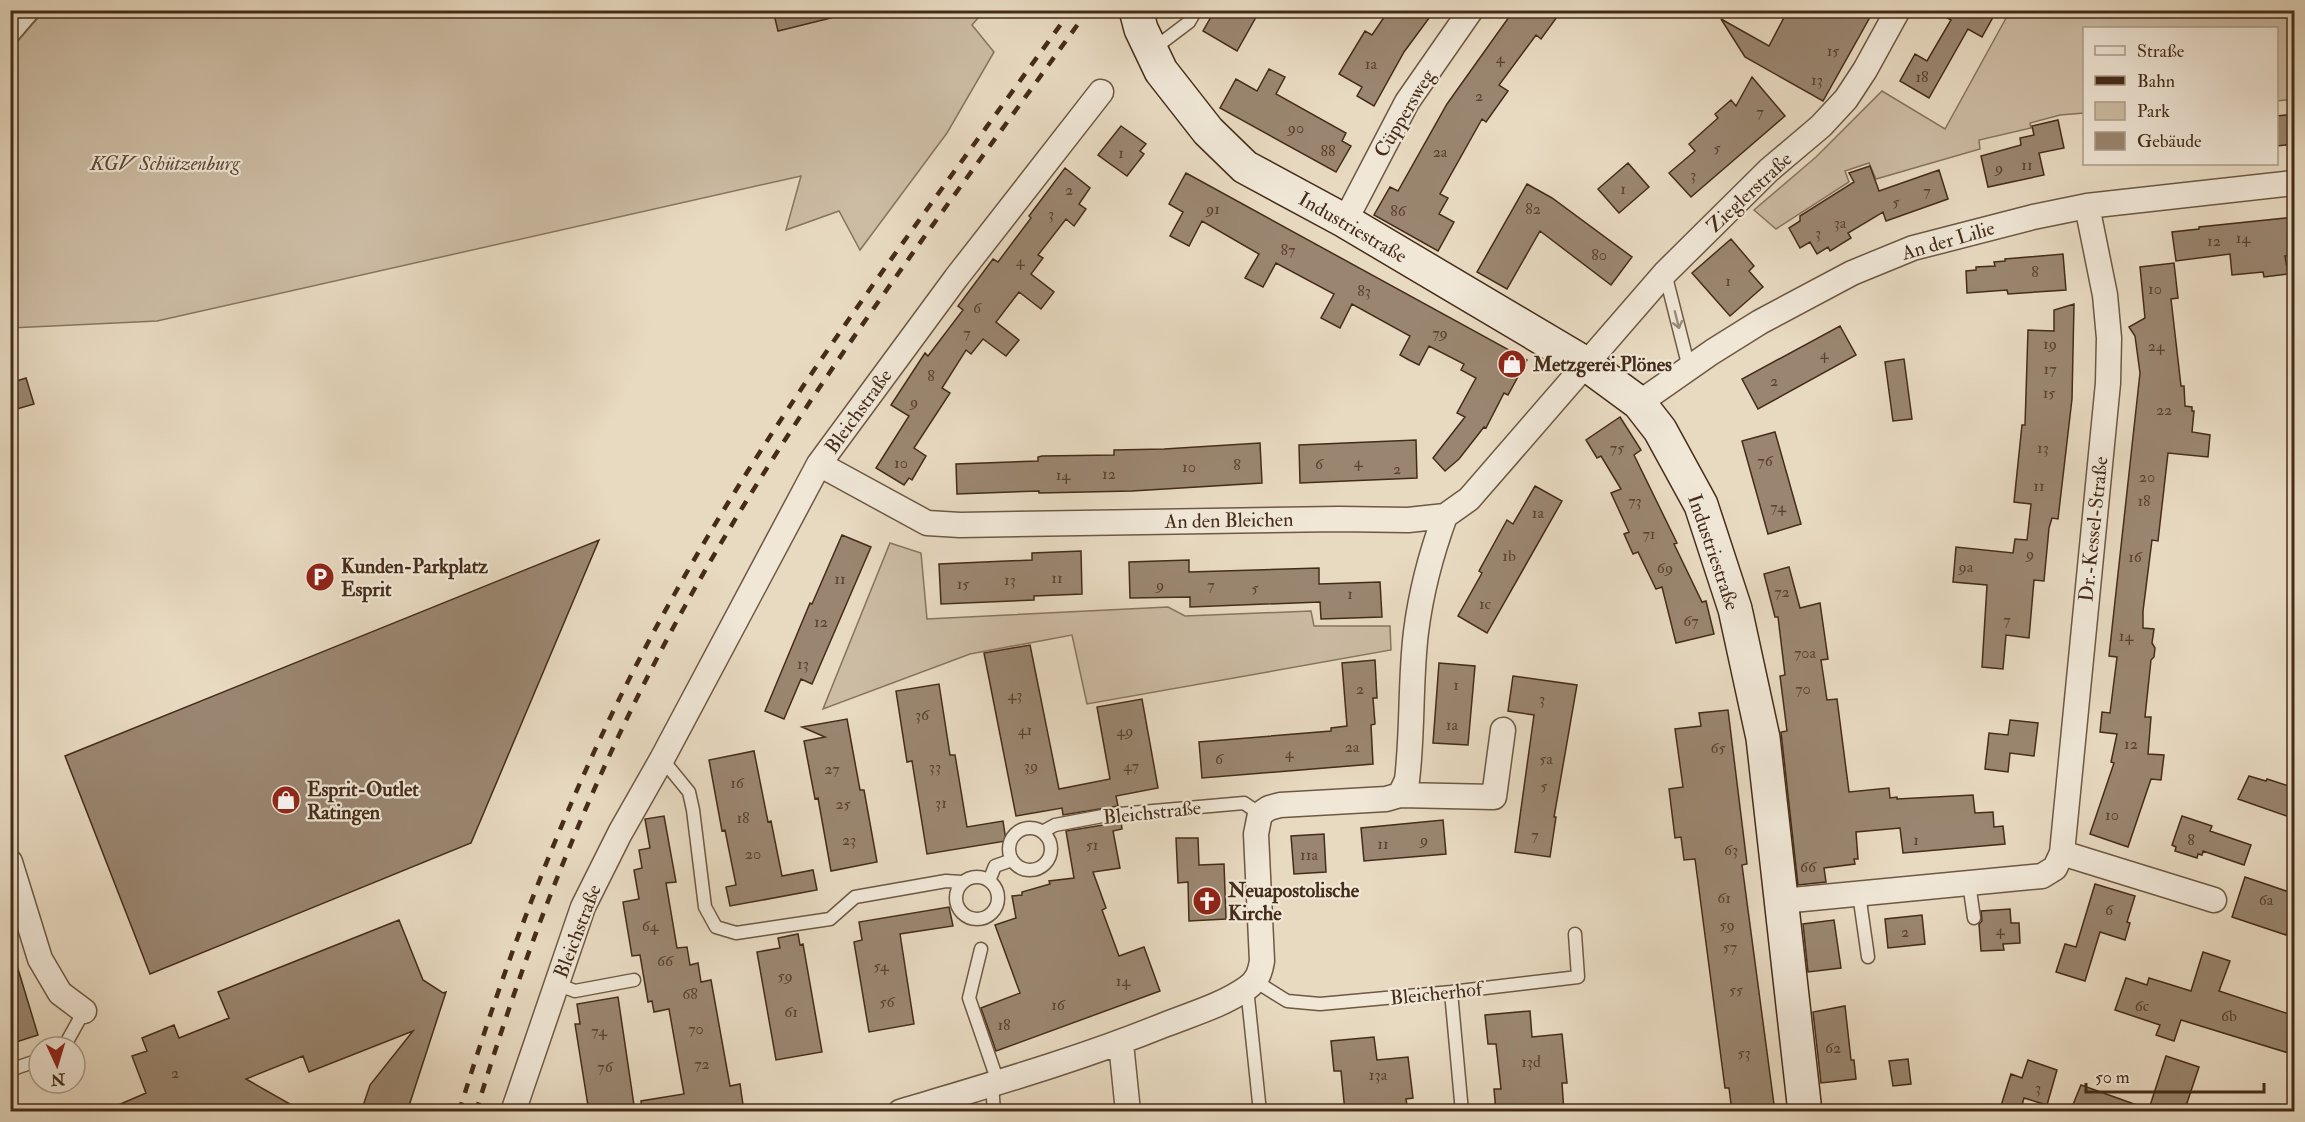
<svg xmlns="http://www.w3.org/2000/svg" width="2305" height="1122" viewBox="0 0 2305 1122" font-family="'IM FELL Double Pica',serif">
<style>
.green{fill:#ccbca4;stroke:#88745e;stroke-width:1.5}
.building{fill:#9a8670;stroke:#452c19;stroke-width:1.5}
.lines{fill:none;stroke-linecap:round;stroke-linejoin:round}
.lane-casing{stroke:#6e5843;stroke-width:15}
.street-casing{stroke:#6e5843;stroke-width:27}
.secondary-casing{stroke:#452c19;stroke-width:36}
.lane{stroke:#f0e7d7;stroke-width:12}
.street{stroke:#f0e7d7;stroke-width:24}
.secondary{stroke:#f0e7d7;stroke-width:33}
.rail{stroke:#452c19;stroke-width:4.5;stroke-dasharray:10 10;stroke-linecap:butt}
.oneway{stroke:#9a8a78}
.labels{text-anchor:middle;stroke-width:4.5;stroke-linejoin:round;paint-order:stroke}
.number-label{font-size:16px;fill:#5a422f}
.street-label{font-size:20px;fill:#452c19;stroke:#f0e7d7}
.park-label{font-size:20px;font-style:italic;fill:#604935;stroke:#f0e7d7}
.poi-label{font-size:20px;font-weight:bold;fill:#452c19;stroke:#f0e7d7;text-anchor:start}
</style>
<rect width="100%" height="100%" fill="#e8dac1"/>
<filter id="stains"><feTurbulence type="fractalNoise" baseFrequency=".00333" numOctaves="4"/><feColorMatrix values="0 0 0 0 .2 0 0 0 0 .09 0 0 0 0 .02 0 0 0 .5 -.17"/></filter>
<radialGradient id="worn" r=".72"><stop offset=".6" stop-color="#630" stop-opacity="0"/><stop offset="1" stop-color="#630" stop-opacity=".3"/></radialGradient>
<path class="green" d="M44 11H984L972 25 994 52 947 133 860 250 839 211 786 230 801 176 157 321 11 328V49Z
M2010 11H2294V99L2277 101 2276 28H2084V113L2060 115 2030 123 2031 128 1979 140 1980 149 1876 179 1869 163 1845 171 1849 182 1776 229 1754 210 1816 157 1882 91 1945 129Z
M890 543 921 553 927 619 1168 607 1185 616 1311 611 1314 626H1390L1391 650 1087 704 1072 635 970 654 823 709Z"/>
<path class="building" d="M773 10H830L831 18 778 31Z
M1215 10H1260L1237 51 1203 31Z
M1389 10H1435L1404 52 1374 106 1357 96 1362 87 1339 74 1365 31 1372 35Z
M1514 10H1562L1541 39 1536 35 1499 85 1508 91 1486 122 1482 119 1440 194 1448 198 1439 214 1454 222 1438 251 1374 215 1390 187 1398 191 1447 104Z
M1788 10H1874L1823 101 1745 57 1721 19 1769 46Z
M1934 10H1997L1982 37 1968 29 1929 98 1900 81 1915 54 1927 61 1951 20Z
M1269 69 1285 77 1276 94 1346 133 1342 141 1351 146 1336 172 1220 108 1236 79 1257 91Z
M1752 77 1785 116 1691 197 1669 173 1695 151 1689 144 1718 118 1715 114 1731 100 1736 106Z
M2295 114V144L2277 146V116Z
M2058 120 2064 148 2039 153 2044 175 1988 187 1981 156 2021 145 2020 138 2034 135 2032 126Z
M1121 126 1146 144 1140 151 1144 154 1127 176 1098 155Z
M1628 163 1649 187 1619 213 1598 189Z
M1870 166 1879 191 1939 170 1948 199 1886 221 1883 212 1848 233 1851 238 1830 251 1828 247 1817 254 1810 242 1800 248 1789 228 1800 221V216L1854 182 1849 173Z
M1065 168 1090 188 1079 204 1086 209 1074 226 1066 219 1038 255 1043 258 1031 274 1054 292 1041 309 1019 292 996 322 1019 340 1006 356 983 339 971 354 966 350 942 388 950 393 914 448 926 456 912 480 909 478 904 485 876 468 909 416 891 405 925 353 928 356 963 310 958 306 993 259 998 262 1031 218 1029 216Z
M1186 173 1527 360 1508 395 1504 393 1486 428 1484 427 1459 459 1445 471 1433 458 1465 417 1457 413 1476 378 1461 370 1464 364 1429 346 1419 365 1409 360 1400 355 1410 336 1352 304 1340 328 1321 318 1334 294 1276 263 1263 287 1245 278 1259 254 1202 221 1189 246 1170 236 1183 212 1169 204Z
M1527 184 1552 198 1632 257 1611 285 1540 231 1507 289 1477 272Z
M2295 217V255L2285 256 2288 274 2264 277 2263 272 2232 275 2230 254 2176 261 2172 232 2199 229V227Z
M1731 239 1754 266 1749 271 1763 287 1730 316 1692 273Z
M2063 254 2066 290 2008 294 2007 290 1967 293 1966 271 1976 270V267L1995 266 1994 262 2005 261V259Z
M2174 263 2178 298 2171 299 2181 386H2184L2185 406 2192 407V411H2194L2192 432 2210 435 2208 457 2168 453 2158 541 2152 540 2143 611V628L2154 629 2152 643 2155 648 2154 657 2151 660 2145 717H2151L2148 754 2164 755 2161 780 2151 779 2128 847 2090 834 2114 763 2111 762 2117 734 2100 732 2102 712 2110 713 2117 657 2109 656 2140 373 2135 336 2129 327 2145 318 2140 267Z
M2074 304 2072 399 2058 519 2052 518 2049 528 2044 581 2034 580 2029 638 2006 635 2003 669 1982 667 1987 585 1953 582 1956 547 2013 553 2015 539 2027 540 2031 504 2014 502 2022 425H2025L2028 330 2054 331V310Z
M1840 326 1856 355 1758 409 1742 379Z
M1904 359 1912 419 1893 421 1885 362Z
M26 378 34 404 10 411V383Z
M1620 417 1641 450 1634 455 1677 543 1674 544 1702 602 1706 601 1714 634 1676 643 1662 587 1656 589 1638 552 1633 554 1624 534 1629 532 1611 493 1621 489 1601 456 1597 458 1586 440Z
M1775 432 1801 524 1768 534 1742 441Z
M1416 440 1417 478 1300 483 1299 445Z
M1260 443 1262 483 1132 491 1039 493V491L957 494 956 464 1038 461V457L1042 456 1114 455V450L1164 449Z
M1535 486 1562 501 1487 633 1458 616 1482 573 1479 571 1507 520 1513 524Z
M842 535 871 547 812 684 801 679 784 719 765 711 810 603 812 604Z
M599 540 471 843 150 974 65 756Z
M1081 551 1082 594 1034 596V600L941 604 939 564 1032 560V553Z
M1189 560V572L1319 568V584L1380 582 1382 617 1321 619 1320 602 1190 607V597L1130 598 1129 562Z
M1789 567 1800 608 1820 603 1828 659 1821 660 1827 700 1837 699 1849 792 1889 788 1890 798 1897 797V799L1973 795 1975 813 1993 812 1994 827 2003 826 2005 844 1903 853 1900 828 1856 832 1858 859H1854L1855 864 1824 868 1826 882 1798 885 1781 732 1787 731 1780 676 1785 675 1778 617H1775L1764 574Z
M1030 645 1059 789 1110 779 1097 707 1142 699 1158 788 1116 796 1118 806 1063 815 1062 808 1016 816 984 653Z
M1375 660 1377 698H1373L1375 724 1371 725 1373 764 1202 778 1199 742 1331 731V728L1347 726 1342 663Z
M1439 663 1475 666 1468 745 1433 743Z
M1513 676 1577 685 1554 817H1556L1550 857 1515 852 1534 715 1508 711Z
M939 684 950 755H955L967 827 1003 821 1006 841 927 854 912 761 907 762 896 691Z
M1728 710 1747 864 1742 865 1775 1112H1732L1729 1088H1725L1695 859 1684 860 1681 837 1675 838 1669 789 1683 787 1675 729 1701 726 1699 713Z
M847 719 860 790H864L877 862 831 871 818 798 815 799 804 741 825 737 802 727Z
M2010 720 2038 723 2034 756 2010 753 2008 772 1985 769 1989 733 2008 735Z
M754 751 768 822 771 821 782 876 813 870 817 890 730 906 726 887 736 885 725 830 722 831 709 760Z
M2249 776 2266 781 2267 779 2295 788V819L2238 799Z
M664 816 676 882 666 883 677 948 687 947 690 965 698 963 701 982 711 980 730 1086 740 1084 744 1112H642L641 1101 684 1094 669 1009 654 1012 652 1001 648 1002 640 955 632 956 623 902 639 899 634 870 642 868 639 850 650 848 645 819Z
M2182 816 2212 826 2210 831 2251 845 2244 865 2203 851 2202 855 2198 854 2197 858 2175 851 2176 847 2172 845Z
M1443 820 1446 854 1364 861 1361 828Z
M1121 822 1122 829 1113 831 1120 868 1093 872 1106 908 1102 910 1119 956 1144 947 1160 991 996 1051 981 1008 1020 993 995 925 1016 918 1012 896 1022 895V892L1050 884 1049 881 1074 878 1066 831Z
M1324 834 1326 872 1294 874 1291 836Z
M1176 838H1198L1199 865 1224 864 1226 919 1189 921 1188 882 1178 883Z
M2245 877 2295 894V909L2286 935 2232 917Z
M2095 884 2135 896 2127 922 2130 923 2125 940 2100 932 2085 981 2056 972 2065 944 2076 947Z
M949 907 953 926 900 934 914 1024 869 1032 854 942 862 940 859 922Z
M2010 909 2011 923H2019L2020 943 2003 944 2004 950 1981 951 1979 924 1982 921 1981 911Z
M1922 915 1925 944 1888 948 1885 919Z
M399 920 423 980 443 993 446 992 407 1112H361L370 1085 413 1031 309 1072 303 1056 246 1079 304 1112H102L146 1093 132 1056 147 1051 142 1038 174 1025 179 1038 229 1018 218 992Z
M1834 920 1841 968 1808 972 1803 924Z
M798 934 800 945 803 944 822 1052 776 1060 757 952 780 948 778 938Z
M2203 952 2230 961 2219 991 2295 1016V1055L2181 1020 2174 1041 2156 1035 2160 1025 2115 1010 2126 978 2147 985 2149 978 2191 991Z
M15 959 38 1035 10 1044V960Z
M618 997 635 1112H589L575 1024H580L577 1004Z
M1845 1006 1851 1060H1854L1856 1079 1821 1083 1813 1012Z
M1530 1011 1532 1037 1562 1034 1567 1083H1562L1564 1112H1496L1494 1089H1501L1496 1044H1488L1485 1015Z
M1374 1037 1377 1060 1408 1057 1413 1098 1406 1099 1408 1112H1345L1341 1071H1334L1331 1041Z
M2166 1056 2199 1067 2184 1112H2148Z
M1908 1059 1911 1084 1893 1086 1889 1061Z
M2028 1060 2057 1070 2047 1105 2024 1098 2020 1112H1999L2011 1074 2022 1078Z
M2081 1085 2148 1109 2147 1112H2070Z"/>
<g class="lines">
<g class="lane-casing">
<path id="lane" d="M1152 50 1189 22 1196 10
M1665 273 1689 368
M662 759 689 792 693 810 705 907 716 927 736 933 830 919 855 897 946 881 962 882
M1009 849a21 21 0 1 1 42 0a21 21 0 1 1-42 0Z
M1042 832 1055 825 1108 815 1244 803 1260 814
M956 898a21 21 0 1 1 42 0a21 21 0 1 1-42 0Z
M989 881 995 866 1012 860
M1969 883 1974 918
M1859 894 1868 957
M981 949 969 998 998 1082
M1255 981 1287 1001 1320 1004 1451 992 1578 977 1575 934
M556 984 575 991 634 980
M1247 988 1260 1112
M1451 992 1462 1112
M64 1047 84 1011
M10 1070 39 1060
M992 1084 994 1112"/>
</g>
<g class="street-casing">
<path id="street" d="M10 30 27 10
M1345 221 1407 102 1471 10
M1639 403 1712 352 1760 322 1852 273 1913 248 2033 217 2087 206 2294 183
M819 464 927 523 960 525 1339 519 1408 520 1445 516 1469 499 1665 273 1769 170 1821 126 1846 99 1865 70 1898 10
M1400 795 1494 797 1503 730
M2062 853 2214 900
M10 862 40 959 60 993 84 1011
M1782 901 2042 876 2055 868 2062 853 2108 383 2109 338 2105 295 2087 206
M1121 1043 1128 1112
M513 1112 583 907 620 833 662 759 819 464 956 278 1101 92
M900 1112C989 1085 1078 1060 1164 1025 1192 1014 1223 1005 1247 988 1257 981 1260 973 1262 961L1256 834 1260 814 1269 808 1280 805 1386 799 1400 795 1407 780C1413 731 1410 681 1416 632 1421 592 1431 554 1445 516"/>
</g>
<g class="secondary-casing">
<path id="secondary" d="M1136 10 1141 29 1161 71 1208 131 1245 167 1345 221 1586 364 1639 403 1660 430 1701 505 1735 609 1763 738 1805 1112"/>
</g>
<use href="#lane" class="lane"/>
<use href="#street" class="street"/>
<use href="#secondary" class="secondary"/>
<path class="rail" d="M459 1112C514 933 582 758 674 595 789 389 934 202 1071 10
M476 1112C529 936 596 767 685 606 801 396 949 205 1088 10"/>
</g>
<defs><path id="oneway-shaft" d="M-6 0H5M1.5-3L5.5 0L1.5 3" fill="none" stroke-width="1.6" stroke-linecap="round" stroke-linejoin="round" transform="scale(1.5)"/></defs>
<use class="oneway" href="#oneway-shaft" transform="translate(1677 320) rotate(76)"/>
<defs>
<g id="shop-disc" transform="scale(1.5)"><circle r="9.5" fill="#8f2418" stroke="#f0e7d7"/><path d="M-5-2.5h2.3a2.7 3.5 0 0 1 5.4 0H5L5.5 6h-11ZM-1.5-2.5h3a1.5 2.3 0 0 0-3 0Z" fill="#fff"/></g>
<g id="parking-disc" transform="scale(1.5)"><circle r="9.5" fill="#8f2418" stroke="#f0e7d7"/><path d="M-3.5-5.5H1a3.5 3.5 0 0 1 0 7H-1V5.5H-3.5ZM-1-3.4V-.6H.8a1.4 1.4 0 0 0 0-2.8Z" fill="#fff"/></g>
<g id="church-disc" transform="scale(1.5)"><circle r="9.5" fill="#8f2418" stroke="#f0e7d7"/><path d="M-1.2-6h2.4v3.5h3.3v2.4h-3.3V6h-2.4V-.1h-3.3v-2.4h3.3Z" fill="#fff"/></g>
</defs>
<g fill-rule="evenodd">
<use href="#shop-disc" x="1512" y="364"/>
<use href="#parking-disc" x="320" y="577"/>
<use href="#shop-disc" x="286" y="800"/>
<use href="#church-disc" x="1207" y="901"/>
</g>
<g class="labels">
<g class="number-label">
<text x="1833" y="56">15</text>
<text x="1500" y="63">4</text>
<text x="1371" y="69">1a</text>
<text x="1922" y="82">18</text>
<text x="1817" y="85">13</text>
<text x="1479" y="101">2</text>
<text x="1760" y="117">7</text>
<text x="1296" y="133">90</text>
<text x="1717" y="153">5</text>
<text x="1328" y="156">88</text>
<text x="1440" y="157">2a</text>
<text x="1121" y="158">1</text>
<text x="2027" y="170">11</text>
<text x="1999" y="173">9</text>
<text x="1693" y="180">3</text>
<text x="1623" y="194">1</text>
<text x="1069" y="195">2</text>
<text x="1927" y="196">7</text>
<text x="1896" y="207">5</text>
<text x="1213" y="214">91</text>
<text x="1533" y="214">82</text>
<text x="1398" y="216">86</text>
<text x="1051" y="219">3</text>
<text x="1840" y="228">3a</text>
<text x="1818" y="238">3</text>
<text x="2243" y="243">14</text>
<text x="2214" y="246">12</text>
<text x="1288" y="255">87</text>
<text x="1599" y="260">80</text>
<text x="1020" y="266">4</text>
<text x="2035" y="277">8</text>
<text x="1728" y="286">1</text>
<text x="2155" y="294">10</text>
<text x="1364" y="296">83</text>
<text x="977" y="313">6</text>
<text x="967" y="338">7</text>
<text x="1440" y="338">79</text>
<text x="2050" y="349">19</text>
<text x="2156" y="351">24</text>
<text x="1824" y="359">4</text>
<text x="2050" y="374">17</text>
<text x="931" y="381">8</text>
<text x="1774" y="386">2</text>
<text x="2049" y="398">15</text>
<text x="914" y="407">9</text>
<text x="2164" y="415">22</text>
<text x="1617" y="453">75</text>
<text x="2043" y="453">13</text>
<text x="1765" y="466">76</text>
<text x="1358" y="467">4</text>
<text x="901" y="468">10</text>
<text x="1319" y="469">6</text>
<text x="1237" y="470">8</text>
<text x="1189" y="472">10</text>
<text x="1397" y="474">2</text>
<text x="1109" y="479">12</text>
<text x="1063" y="480">14</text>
<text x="2147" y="482">20</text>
<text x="2039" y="491">11</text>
<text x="1635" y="506">73</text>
<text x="2144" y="506">18</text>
<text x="1778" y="512">74</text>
<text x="1538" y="518">1a</text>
<text x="1649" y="539">71</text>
<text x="2030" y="559">9</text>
<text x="1509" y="561">1b</text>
<text x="2135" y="562">16</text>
<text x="1966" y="572">9a</text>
<text x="1665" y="573">69</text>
<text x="1057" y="583">11</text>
<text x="840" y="584">11</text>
<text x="1010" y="585">13</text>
<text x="963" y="589">15</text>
<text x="1160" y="590">9</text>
<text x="1211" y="590">7</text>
<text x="1255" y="593">5</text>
<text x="1782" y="597">72</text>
<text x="1350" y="599">1</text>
<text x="1485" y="609">1c</text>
<text x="2007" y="625">7</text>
<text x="1691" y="626">67</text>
<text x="821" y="627">12</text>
<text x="2126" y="641">14</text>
<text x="1805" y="658">70a</text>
<text x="803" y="669">13</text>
<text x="1456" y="690">1</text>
<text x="1360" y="694">2</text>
<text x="1803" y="694">70</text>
<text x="1015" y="700">43</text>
<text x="1542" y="704">3</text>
<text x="922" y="720">36</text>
<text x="1452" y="730">1a</text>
<text x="1025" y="735">41</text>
<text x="1125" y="736">49</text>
<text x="2131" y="749">12</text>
<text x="1352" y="752">2a</text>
<text x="1718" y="753">65</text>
<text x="1289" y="758">4</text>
<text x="1219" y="764">6</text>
<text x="1546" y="764">5a</text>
<text x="1031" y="771">39</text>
<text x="1131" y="771">47</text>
<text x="935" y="772">33</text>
<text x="832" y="774">27</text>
<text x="737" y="788">16</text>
<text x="1544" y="791">5</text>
<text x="941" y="808">31</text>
<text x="843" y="809">25</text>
<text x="2112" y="820">10</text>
<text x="743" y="823">18</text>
<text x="1535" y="840">7</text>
<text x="849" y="845">23</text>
<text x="1424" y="845">9</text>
<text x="1916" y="845">1</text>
<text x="2191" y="845">8</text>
<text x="1383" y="849">11</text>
<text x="1092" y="850">51</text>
<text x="1731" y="855">63</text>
<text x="753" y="859">20</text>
<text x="1309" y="860">11a</text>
<text x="1808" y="872">66</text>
<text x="1724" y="903">61</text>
<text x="2266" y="905">6a</text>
<text x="2109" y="915">6</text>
<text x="1727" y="930">59</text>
<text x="650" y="931">64</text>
<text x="2000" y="935">4</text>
<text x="1905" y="937">2</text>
<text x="1730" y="952">57</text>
<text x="665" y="966">66</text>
<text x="881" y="971">54</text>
<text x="785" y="981">59</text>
<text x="1123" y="986">14</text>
<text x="1736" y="995">55</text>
<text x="690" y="999">68</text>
<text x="887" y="1007">56</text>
<text x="1058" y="1010">16</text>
<text x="2142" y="1011">6c</text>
<text x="791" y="1017">61</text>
<text x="2229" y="1021">6b</text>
<text x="1004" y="1030">18</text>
<text x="696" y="1034">70</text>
<text x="599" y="1036">74</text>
<text x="1833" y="1053">62</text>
<text x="1744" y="1058">53</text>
<text x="1531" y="1067">13d</text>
<text x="702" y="1069">72</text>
<text x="605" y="1072">76</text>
<text x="175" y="1078">2</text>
<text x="1378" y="1080">13a</text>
<text x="2038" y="1093">3</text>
</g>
<g class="street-label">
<text transform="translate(1404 113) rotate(-59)" y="7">Cüppersweg</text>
<text transform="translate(1749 192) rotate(-43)" y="7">Zieglerstraße</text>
<text transform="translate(1353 227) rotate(30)" y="7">Industriestraße</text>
<text transform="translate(1948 240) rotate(-16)" y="7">An der Lilie</text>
<text transform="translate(858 411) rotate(-54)" y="7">Bleichstraße</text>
<text transform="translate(1229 520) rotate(-1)" y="7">An den Bleichen</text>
<text transform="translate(2093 529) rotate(-84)" y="7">Dr.-Kessel-Straße</text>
<text transform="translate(1714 552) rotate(71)" y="7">Industriestraße</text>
<text transform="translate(1152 812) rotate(-6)" y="7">Bleichstraße</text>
<text transform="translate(577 931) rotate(-69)" y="7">Bleichstraße</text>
<text transform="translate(1436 993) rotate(-6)" y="7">Bleicherhof</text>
</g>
<g class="park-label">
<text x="165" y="170">KGV Schützenburg</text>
</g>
<g class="poi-label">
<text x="1533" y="371">Metzgerei Plönes</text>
<text x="341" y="573">Kunden-Parkplatz<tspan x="341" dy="23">Esprit</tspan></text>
<text x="307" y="796">Esprit-Outlet<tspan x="307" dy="23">Ratingen</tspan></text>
<text x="1228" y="897">Neuapostolische<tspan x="1228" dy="23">Kirche</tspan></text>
</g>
</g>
<rect width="2305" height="1122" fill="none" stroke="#e8dac1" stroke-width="36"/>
<rect x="12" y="12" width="2281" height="1098" fill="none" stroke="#452c19" stroke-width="3"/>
<rect x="18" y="18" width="2269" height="1086" fill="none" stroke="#452c19" stroke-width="1.5"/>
<rect x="2083" y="27" width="195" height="138" fill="#f0e7d7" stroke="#ac9c8b" stroke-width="1.5"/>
<rect x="2095" y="46" width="30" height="9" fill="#f0e7d7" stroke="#ac9c8b" stroke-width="1.5"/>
<text x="2137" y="57" font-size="18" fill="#452c19">Straße</text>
<rect x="2095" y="76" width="30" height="9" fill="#452c19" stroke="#ac9c8b" stroke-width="1.5"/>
<text x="2137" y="87" font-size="18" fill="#452c19">Bahn</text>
<rect x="2095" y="102" width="30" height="18" fill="#ccbca4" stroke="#ac9c8b" stroke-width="1.5"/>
<text x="2137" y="117" font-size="18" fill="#452c19">Park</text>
<rect x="2095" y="132" width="30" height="18" fill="#9a8670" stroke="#ac9c8b" stroke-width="1.5"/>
<text x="2137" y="147" font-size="18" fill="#452c19">Gebäude</text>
<g transform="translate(57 1065) rotate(176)"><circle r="28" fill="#f0e7d7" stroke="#ac9c8b" stroke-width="1.5"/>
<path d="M0-4.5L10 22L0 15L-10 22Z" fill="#8f2418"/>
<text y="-9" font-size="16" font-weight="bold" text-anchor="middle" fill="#452c19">N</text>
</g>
<path d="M2086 1083v9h178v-9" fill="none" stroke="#452c19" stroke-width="3"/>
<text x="2095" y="1083" font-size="18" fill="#452c19" stroke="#f0e7d7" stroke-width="4.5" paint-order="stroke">50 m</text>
<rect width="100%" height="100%" filter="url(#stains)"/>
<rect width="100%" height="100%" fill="url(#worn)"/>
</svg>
